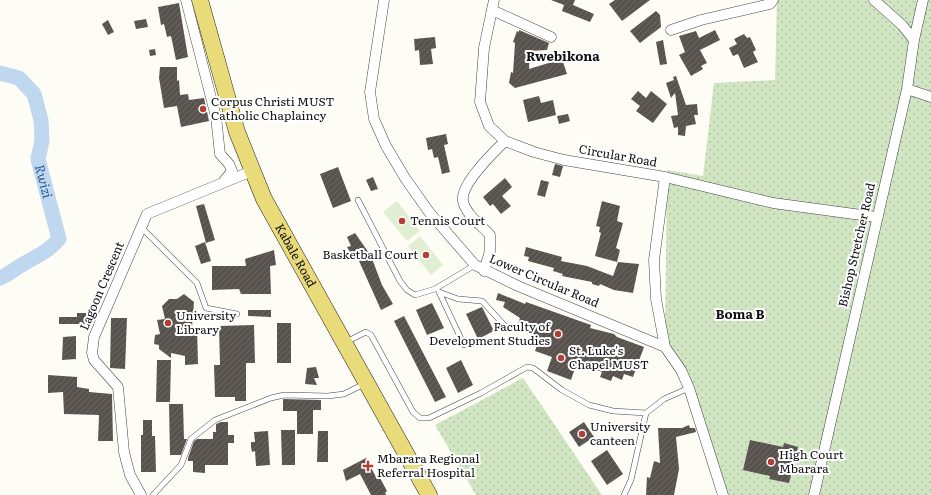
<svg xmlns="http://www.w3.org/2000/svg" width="931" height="495" viewBox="0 0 931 495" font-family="Literata,serif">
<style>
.grass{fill:url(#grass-dots)}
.pitch{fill:#e1eed2}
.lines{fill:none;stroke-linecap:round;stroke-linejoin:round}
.river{stroke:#bfd8f0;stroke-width:15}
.building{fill:url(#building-hatch)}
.lane-casing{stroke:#434343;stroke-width:6}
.street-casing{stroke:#434343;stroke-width:11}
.primary-casing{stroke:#212121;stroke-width:17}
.lane{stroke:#fff;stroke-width:5}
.street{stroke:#fff;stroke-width:10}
.primary{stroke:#e9da7a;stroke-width:16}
.poi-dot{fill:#b13f37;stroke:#fff;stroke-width:1.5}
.labels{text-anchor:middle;stroke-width:4;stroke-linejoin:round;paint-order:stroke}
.poi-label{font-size:12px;fill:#101010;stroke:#fff;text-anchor:start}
.street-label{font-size:12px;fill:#101010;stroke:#fff}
.neighbourhood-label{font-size:13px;font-weight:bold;fill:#101010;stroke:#fff}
.water-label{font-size:13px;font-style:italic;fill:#275995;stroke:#fff}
</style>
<defs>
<pattern id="grass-dots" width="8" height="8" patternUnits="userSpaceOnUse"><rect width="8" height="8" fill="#d0e5c1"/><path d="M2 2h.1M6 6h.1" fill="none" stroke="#b2c3a5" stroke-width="1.8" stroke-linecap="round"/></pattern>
<pattern id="building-hatch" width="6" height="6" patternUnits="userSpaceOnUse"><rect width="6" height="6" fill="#58534e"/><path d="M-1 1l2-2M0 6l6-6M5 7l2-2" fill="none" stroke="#6b6763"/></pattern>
</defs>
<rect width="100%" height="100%" fill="#fefdf5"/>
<path class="grass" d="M777 0H931V495H726L665 342 667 170 703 176 714 83 775 80Z
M523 378 602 495H476L435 425Z"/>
<path class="pitch" d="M397 201 420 231 407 241 383 212Z
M420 236 443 265 431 275 408 246Z"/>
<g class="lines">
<path class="river" id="s1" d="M0 73 19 78 34 94 41 120 42 141 38 159 59 239C49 251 37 256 25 263 15 268 12 273 0 278"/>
</g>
<path class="building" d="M551 0H575L573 5 594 14 590 22 562 11 564 5Z
M615 0H650L622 21 609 4Z
M179 3 188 57 176 60 171 36 167 37 164 24 161 25 158 7Z
M656 11 660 15 661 27 640 43 630 31Z
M146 19 148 27 136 29 134 21Z
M108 20 114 32 108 35 102 24Z
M519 30 549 43 547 50 530 51 529 69 562 59 567 74 515 88 509 83 511 72 513 73 515 43 513 42 517 31 519 32Z
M715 30 720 40 700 50 707 63 701 66 703 69 691 76 679 55 685 52 679 36 696 31 699 38Z
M744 34 747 38 750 37 756 50 753 52 758 62 744 68 738 54 733 56 729 48 737 44 734 39Z
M435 37 436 48 431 49 433 64 420 65 419 50 415 51 414 39Z
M663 40 667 64 660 65 656 42Z
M155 49 156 55 150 56 149 50Z
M160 67H177V81L179 80 180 95 188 94 189 100 204 98 209 121 181 127 177 106 164 108 159 78Z
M676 76 686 105 697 104 698 115H694L696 124 686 126 685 136 678 135V127L674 128 671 116 678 115 675 93 671 98 666 83 674 80 673 77Z
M638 91 646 98 651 91 667 104 653 123 636 111 640 106 631 99Z
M539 96 541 103 553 100 556 115 528 122 523 100Z
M568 114 570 121 559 124 557 116Z
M446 134 448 144 444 145 450 172 442 174 438 157 434 158 432 149 428 150 426 138Z
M555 164 563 166 560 177 552 175Z
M338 167 351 201 333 208 320 174Z
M373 177 378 189 371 191 366 180Z
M505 178 512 187 502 196 511 206 501 214 493 204 490 206 483 197Z
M541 180 549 182 545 197 537 195Z
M602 201 620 206 617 221 623 223 616 248 620 250 617 262 595 256 601 233 599 232 600 227 596 226Z
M204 204 215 240 206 243 196 206Z
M355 233 371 256 382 285 393 304 381 310 355 252 351 254 347 247 351 246 347 237Z
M205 242 211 261 201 264 195 246Z
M526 247 562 257 561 261 587 266 613 276 618 262 639 264 633 293 614 290 600 284 599 286 592 284V282L562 276 563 274 553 271 554 268 528 261 529 257 524 256Z
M274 250 276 265 270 266 271 294H241L239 289 212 290V266H246L245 259Z
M498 293 525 304 526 302 591 325 590 328 614 334 617 337 644 347 633 377 624 374 622 380 613 376 611 381 600 377 602 372 577 362 571 380 547 371 552 357 535 351 540 338 516 329 520 318 503 307 505 302 496 300Z
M184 294 194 302 192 327H197L198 364 185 365V356L171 353V358L159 349V345L154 344 155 335 160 334 157 320 165 319 162 306 169 299H177Z
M432 303 444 328 427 335 416 310Z
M482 307 494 331 478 339 466 314Z
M248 310H271V317L248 316Z
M77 313H94V321L85 322V324H59V317H77Z
M404 316 446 397 435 402 394 321Z
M111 318H127L125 369 110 368Z
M277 323H291V363H277Z
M254 325 255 363H246V401H235V397H215L214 365H220L219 326Z
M76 336V359L62 360 63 337Z
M157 360H171L170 402H156Z
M461 360 473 385 458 393 446 368Z
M316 367 319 378H314L317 385 305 384 307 368Z
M48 375 77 377V387L89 389V392L112 394 113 441H98L99 415 64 414 63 392 48 393Z
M283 399 321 400V410H313V434H297V411H283Z
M169 404H183L184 439H187L181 455H170Z
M143 420H152V436H155L156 472H141V435H143Z
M221 422H228V435H234V443H228V465H205V473L193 472V461H188V458L194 441 197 439H213V432H216V424Z
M584 422 594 437 579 447 569 432Z
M689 425 690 428H695L696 432 676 437 679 469 674 495H646L647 477 650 478 654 461 660 463 658 428H682Z
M281 430H295V465H282Z
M268 431 270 465 256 466 255 451 252 452 251 447V442H255L254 432Z
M318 431H328V462H317Z
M750 440 783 447 784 443 798 447 789 483 769 479 770 476 743 470Z
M607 450 623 474 607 485 591 461Z
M366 458 377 479 380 478 387 491 385 493 386 495H371L360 474 346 481 343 470Z"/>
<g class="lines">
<g class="lane-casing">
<path id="lane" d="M358 200 400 281 407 290 415 295 435 289 475 265
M141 227 197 283 206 308 237 314
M439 292 458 299 482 301 505 326
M439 292 464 345
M346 342 366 332 371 335 413 412 420 418H429L481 393 527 367 533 368 562 390 589 405 613 411 646 413 664 399 689 388
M153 495 181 465 191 439 215 420 271 398 284 395 328 396 344 394 364 384
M624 495 631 480 646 413"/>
</g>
<g class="street-casing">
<path id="street" d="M186 0 216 117 220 154 229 164 232 171 224 181
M384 0 370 92 374 119 386 146 405 178 429 212 475 265 518 286 665 347 681 370 689 388 723 495
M494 0 484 48 480 102 489 126 505 141 534 152 564 160 665 177 773 203 876 217
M874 0 902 25 914 40
M492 10 551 37
M671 30 701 20 770 4 773 0
M907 89 931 97
M484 271 490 251V235C481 225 466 215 463 201 460 184 494 152 505 141
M665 347 656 299 654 260 665 177
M141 495 130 475 124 452 118 387 94 360 92 353 94 337 147 214 252 171
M814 495 907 89 914 40 923 0"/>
</g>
<g class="primary-casing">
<g id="primary">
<path id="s2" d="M200 0 237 132 264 199 429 495"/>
</g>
</g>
<use href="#lane" class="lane"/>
<use href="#street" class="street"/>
<use href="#primary" class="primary"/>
</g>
<g class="poi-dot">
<circle cx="203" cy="109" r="4"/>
<circle cx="402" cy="221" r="4"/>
<circle cx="426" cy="255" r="4"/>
<circle cx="168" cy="323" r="4"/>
<circle cx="558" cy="334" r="4"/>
<circle cx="561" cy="358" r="4"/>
<circle cx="582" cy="434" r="4"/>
<circle cx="771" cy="462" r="4"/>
<path d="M366 460h4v4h4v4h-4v4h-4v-4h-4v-4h4z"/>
</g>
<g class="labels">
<g class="poi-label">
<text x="211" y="106">Corpus Christi MUST<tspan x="211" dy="14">Catholic Chaplaincy</tspan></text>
<text x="410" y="225">Tennis Court</text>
<text x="418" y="259" text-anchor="end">Basketball Court</text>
<text x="176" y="320">University<tspan x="176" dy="14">Library</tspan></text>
<text x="550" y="331" text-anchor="end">Faculty of<tspan x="550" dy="14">Development Studies</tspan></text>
<text x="569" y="355">St. Luke's<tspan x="569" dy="14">Chapel MUST</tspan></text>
<text x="590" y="431">University<tspan x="590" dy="14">canteen</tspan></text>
<text x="779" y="459">High Court<tspan x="779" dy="14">Mbarara</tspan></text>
<text x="377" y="463">Mbarara Regional<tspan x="377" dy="14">Referral Hospital</tspan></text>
</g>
<g class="street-label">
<text transform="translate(618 156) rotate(10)" y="4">Circular Road</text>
<text transform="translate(857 245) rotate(-77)" y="4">Bishop Stretcher Road</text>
<text dy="4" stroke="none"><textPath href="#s2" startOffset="274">Kabale Road</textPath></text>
<text transform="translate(544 281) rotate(23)" y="4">Lower Circular Road</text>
<text transform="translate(102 286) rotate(-67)" y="4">Lagoon Crescent</text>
</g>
<g class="neighbourhood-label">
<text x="563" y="61">Rwebikona</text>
<text x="740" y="319">Boma B</text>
</g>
<g class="water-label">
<text dy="5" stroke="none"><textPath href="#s1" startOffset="131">Rwizi</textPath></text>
</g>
</g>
</svg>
